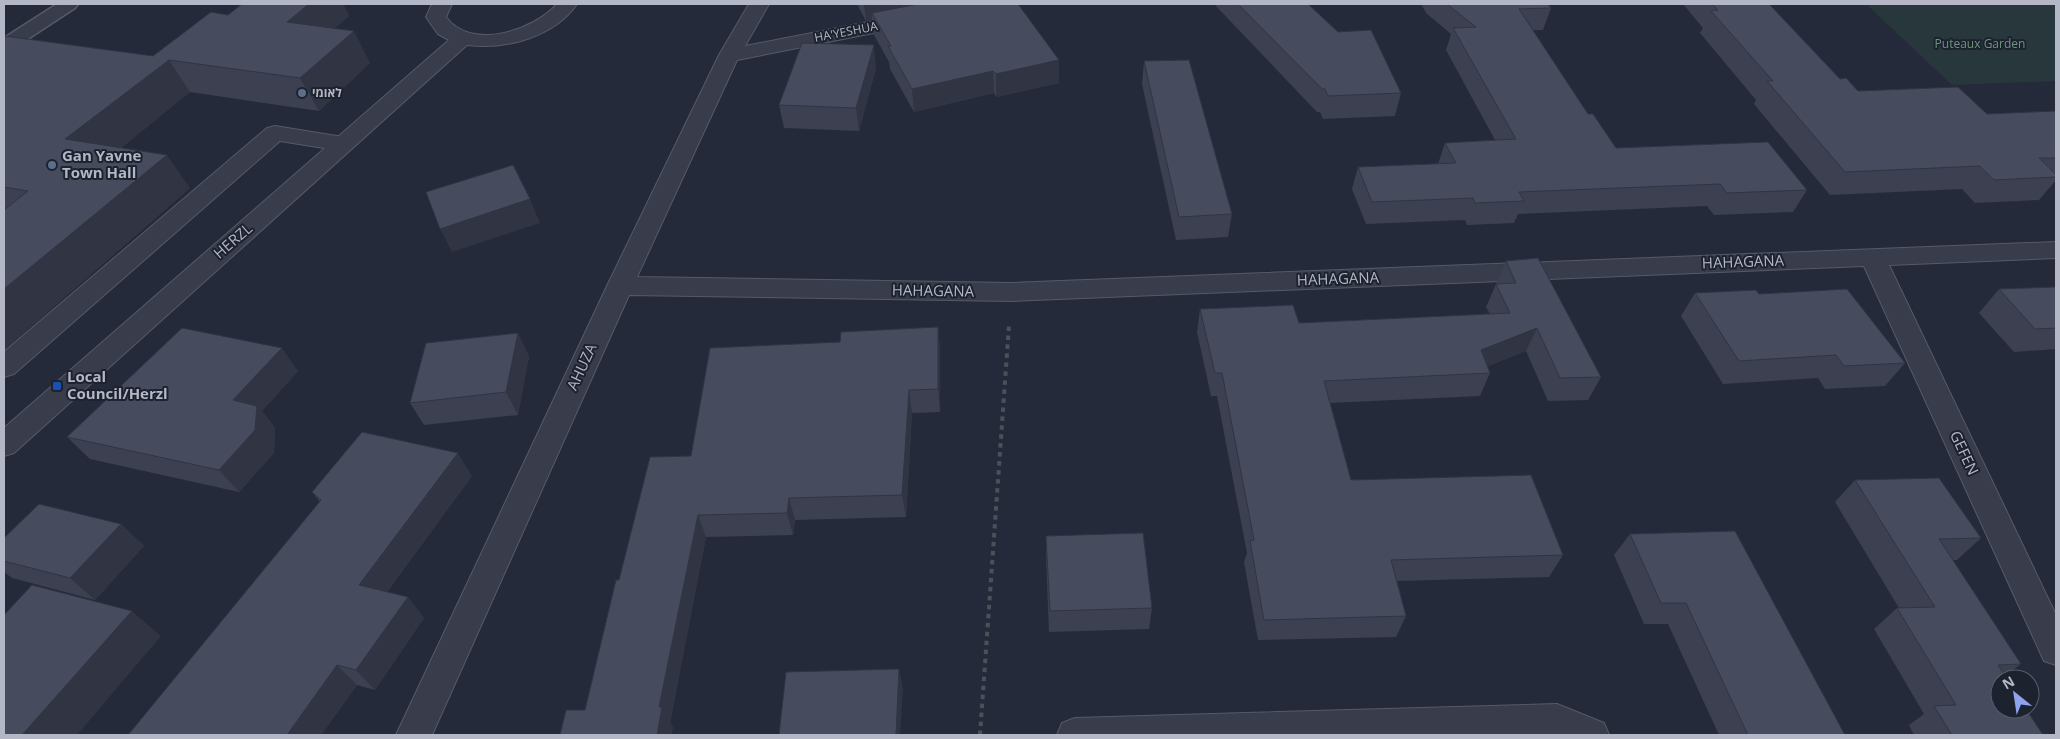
<svg xmlns="http://www.w3.org/2000/svg" width="2060" height="739" viewBox="0 0 2060 739" font-family="'Open Sans',Heebo,sans-serif">
<style>
.green{fill:#28373c}
.lines{fill:none;stroke-linecap:round;stroke-linejoin:round}
.service-casing{stroke:#565a68;stroke-width:3}
.minor-casing{stroke:#565a68;stroke-width:2}
.tertiary-casing{stroke:#565a68;stroke-width:2}
.path{stroke:#46545a;stroke-width:4;stroke-dasharray:4.5 4.5;stroke-linecap:butt}
.service{fill:#383c4b;fill-rule:evenodd}
.minor{fill:#383c4b;fill-rule:evenodd}
.tertiary{fill:#383c4b;fill-rule:evenodd}
.wall{fill:#3c4051}
.shaded-wall{fill:#313442}
.building{fill:#464b5e;stroke:#313442}
.service-dot{fill:#5c6f8a;stroke:#1d222f;stroke-width:2}
.transit-dot{fill:#1a4fb4;stroke:#1d222f;stroke-width:2}
.labels{text-anchor:middle;stroke-width:4;stroke-linejoin:round;paint-order:stroke}
.far-street-label{font-size:12px;fill:#b4b7c6;stroke:#1d222f}
.far-park-label{font-size:12px;fill:#6d957d;stroke:#1d222f}
.far-poi-label{font-size:12px;font-weight:bold;fill:#b4b7c6;stroke:#1d222f;text-anchor:start}
.poi-label{font-size:15px;font-weight:bold;fill:#b4b7c6;stroke:#1d222f;text-anchor:start}
.street-label{font-size:15px;fill:#b4b7c6;stroke:#1d222f}
</style>
<rect width="100%" height="100%" fill="#252a3a"/>
<path class="green" d="M1866 4H2056V81L1952 85Z"/>
<g class="lines">
<g class="service-casing">
<path id="service" d="M57 4H78L75 8 11 50 4 52V38Z"/>
</g>
<g class="minor-casing">
<path id="minor" d="M749 4H769L745 46 909 14 916 16 919 20 916 24 909 26 737 60 637 277 1012 283 2056 242V258L1889 265 2056 615V665L2044 661 1864 266 1012 301 629 295 432 735H396L607 286 719 55Z
M275 126 343 137 351 139 354 144 351 149 343 151 280 141 14 374 4 377V352L267 128Z
M1557 704 1604 723 1609 735H1057L1062 723 1075 718Z"/>
</g>
<g class="tertiary-casing">
<path id="tertiary" d="M432 4H452L446 17C471 51 533 31 557 4H577C554 37 506 50 467 45L14 453 4 456V428L449 40 438 34 426 17Z"/>
</g>
<path class="path" d="M980 735 1009 325"/>
<use href="#service" class="service"/>
<use href="#minor" class="minor"/>
<use href="#tertiary" class="tertiary"/>
</g>
<path class="wall" d="M242 4H343L349 16 335 28 370 63 319 111 190 92 121 148 190 188 4 350V36L153 56 228 15Z
M857 4H1018L1059 83 996 97 994 93 914 112 890 69 889 62 874 35 872 20 866 21Z
M1214 4H1308L1401 93 1395 116 1323 119 1320 112H1317Z
M1421 4H1548L1551 8 1543 30H1532L1588 114 1616 148 1807 190 1793 212 1714 215 1707 206 1518 214 1514 223 1467 225 1465 220 1366 224 1352 189 1358 167 1438 164 1445 143 1495 140 1446 50 1451 34 1426 13Z
M1683 4H1769L1840 79 1858 91 1987 114 2056 111V180L2039 200 1975 203 1962 189 1830 195 1754 104 1756 100 1700 33 1703 28Z
M1144 61 1232 214 1228 237 1176 240 1142 84Z
M876 68 859 131 784 128 779 105Z
M1506 261 1601 377 1588 400 1548 401 1526 351 1488 366 1490 373 1480 396 1330 403 1351 480 1563 555 1549 577 1397 581 1406 616 1396 637 1258 640 1244 562 1247 553 1217 396H1211L1197 332 1200 309 1299 323 1490 314 1486 307Z
M2056 287V349L2014 352 1979 313 1999 289Z
M1695 293 1759 294 1905 363 1885 386 1825 389 1818 378 1723 384 1681 316Z
M938 327 940 350V412L912 413 906 517 795 520 793 535 706 537 670 723 673 727 671 735H560L585 710 619 580 691 456 840 342Z
M529 356 518 415 424 425 410 403Z
M298 371 262 411 275 428 274 453 239 492 90 459 67 437Z
M472 476 387 592 408 597 424 618 375 690 357 685 321 735 320 502 312 492Z
M1855 480 1981 538 1957 560H1952L2021 664 2005 676 2043 735H1914L1909 725 1924 714 1874 629 1897 608H1899L1835 502Z
M121 524 144 546 95 600 12 578 4 572V538Z
M1630 534 1845 735H1719L1668 624H1644L1614 555Z
M1046 536 1152 608 1149 629 1049 632 1046 557Z"/>
<path class="shaded-wall" d="M309 4H343L349 16 304 54 287 22Z
M864 4H954L872 13V20L866 21Z
M354 31 370 63 319 111 300 78Z
M874 45 876 68 859 131 856 108Z
M169 60 190 92 90 173 65 139Z
M1059 60V83L996 97V74Z
M993 71 994 93 914 112 912 89Z
M167 155 190 188 4 350V289Z
M530 199 540 223 452 252 440 229Z
M938 327 940 350V412L938 389Z
M1537 328 1526 351 1471 373 1481 350Z
M518 333 529 356 518 415 506 392Z
M282 348 298 371 262 411 275 428 274 453 239 492 219 470 233 400Z
M909 390 912 413 906 517 902 495Z
M458 453 472 476 376 606 359 585Z
M789 498 795 520 793 535 787 513Z
M698 515 706 537 670 723 673 727 671 735H657L659 707Z
M121 524 144 546 95 600 70 578Z
M408 597 424 618 375 690 356 670Z
M132 611 161 636 77 735H22Z
M337 665 357 685 321 735H287Z
M899 669 903 689 900 735H896Z"/>
<path class="building" d="M242 4H309L287 22 354 31 300 78 169 60 65 139 167 155 4 289V210L28 191 4 187V36L153 56 211 12 228 15Z
M918 4H1018L1059 60 996 74 993 71 912 89 888 46H891L872 13Z
M1238 4H1308L1338 32 1371 30 1401 93 1328 96 1325 89H1322Z
M1447 4H1548L1551 8 1519 9 1588 114H1593L1616 148 1768 142 1807 190 1727 193 1720 184 1519 192 1524 201 1475 203 1473 198 1372 202 1358 167 1456 163 1445 143 1516 139 1453 28 1476 27Z
M1712 4H1769L1840 79 1846 78 1858 91 1958 87 1987 114 2056 111V158H2039L2056 175V177L1994 180 1980 166 1845 172 1767 81H1773L1711 11 1718 10Z
M802 43 874 45 856 108 779 105Z
M1189 60 1232 214 1179 217 1144 61Z
M513 165 530 199 440 229 426 192Z
M1538 258 1601 377 1560 378 1537 328 1481 350 1490 373 1324 381 1351 480 1531 475 1563 555 1391 560 1406 616 1264 620 1250 541 1254 540 1222 373H1215L1200 309 1293 305 1299 323 1510 313 1496 284 1516 283 1506 261Z
M2056 287V328L2035 329 1999 289Z
M1847 289 1905 363 1844 366 1836 355 1739 361 1695 293 1756 290 1759 294Z
M938 327V389L909 390 902 495 789 498 787 513 698 515 659 707H662L657 735H560L566 710H585L616 580H619L650 457 691 456 710 348 840 342 841 332Z
M182 328 282 348 233 400 257 406 255 430 219 470 67 437Z
M518 333 506 392 410 403 426 343Z
M362 432 458 453 359 585 408 597 356 670 337 665 287 735H128L321 500 312 492Z
M1939 478 1981 538 1939 539 2021 664 1998 665 2007 679H2000V709H2026L2043 735H1952L1934 706 1956 705 1897 608 1935 607 1855 480Z
M39 504 121 524 70 578 4 561V538Z
M1735 531 1845 735H1748L1686 603H1661L1630 534Z
M1143 533 1152 608 1050 611 1046 536Z
M32 585 132 611 22 735H4V615Z
M899 669 896 735H779L786 672Z"/>
<g class="service-dot">
<circle cx="302" cy="93" r="5"/>
<circle cx="52" cy="165" r="5"/>
</g>
<rect class="transit-dot" x="52" y="381" width="10" height="10" rx="2.5"/>
<g class="labels">
<g class="far-street-label">
<text transform="translate(846 32) rotate(-11)" y="4">HA'YESHUA</text>
</g>
<g class="far-park-label">
<text x="1980" y="48">Puteaux Garden</text>
</g>
<g class="far-poi-label">
<text x="312" y="97">לאומי</text>
</g>
<g class="poi-label">
<text x="62" y="161">Gan Yavne<tspan x="62" dy="17">Town Hall</tspan></text>
<text x="67" y="382">Local<tspan x="67" dy="17">Council/Herzl</tspan></text>
</g>
<g class="street-label">
<text transform="translate(233 241) rotate(-41)" y="5">HERZL</text>
<text transform="translate(1743 262) rotate(-2)" y="5">HAHAGANA</text>
<text transform="translate(1338 279) rotate(-2)" y="5">HAHAGANA</text>
<text transform="translate(933 291) rotate(1)" y="5">HAHAGANA</text>
<text transform="translate(582 367) rotate(-65)" y="5">AHUZA</text>
<text transform="translate(1964 453) rotate(65)" y="5">GEFEN</text>
</g>
</g>
<rect width="2060" height="739" fill="none" stroke="#b4b7c6" stroke-width="10"/>
<g transform="translate(2015 694) rotate(330)"><circle r="24" fill="#1d222f" stroke="#595e6b"/>
<path d="M0-4L9 19L0 12L-9 19Z" fill="#90a3ef"/>
<text y="-8" font-size="14" font-weight="bold" text-anchor="middle" fill="#b4b7c6">N</text>
</g>
</svg>
